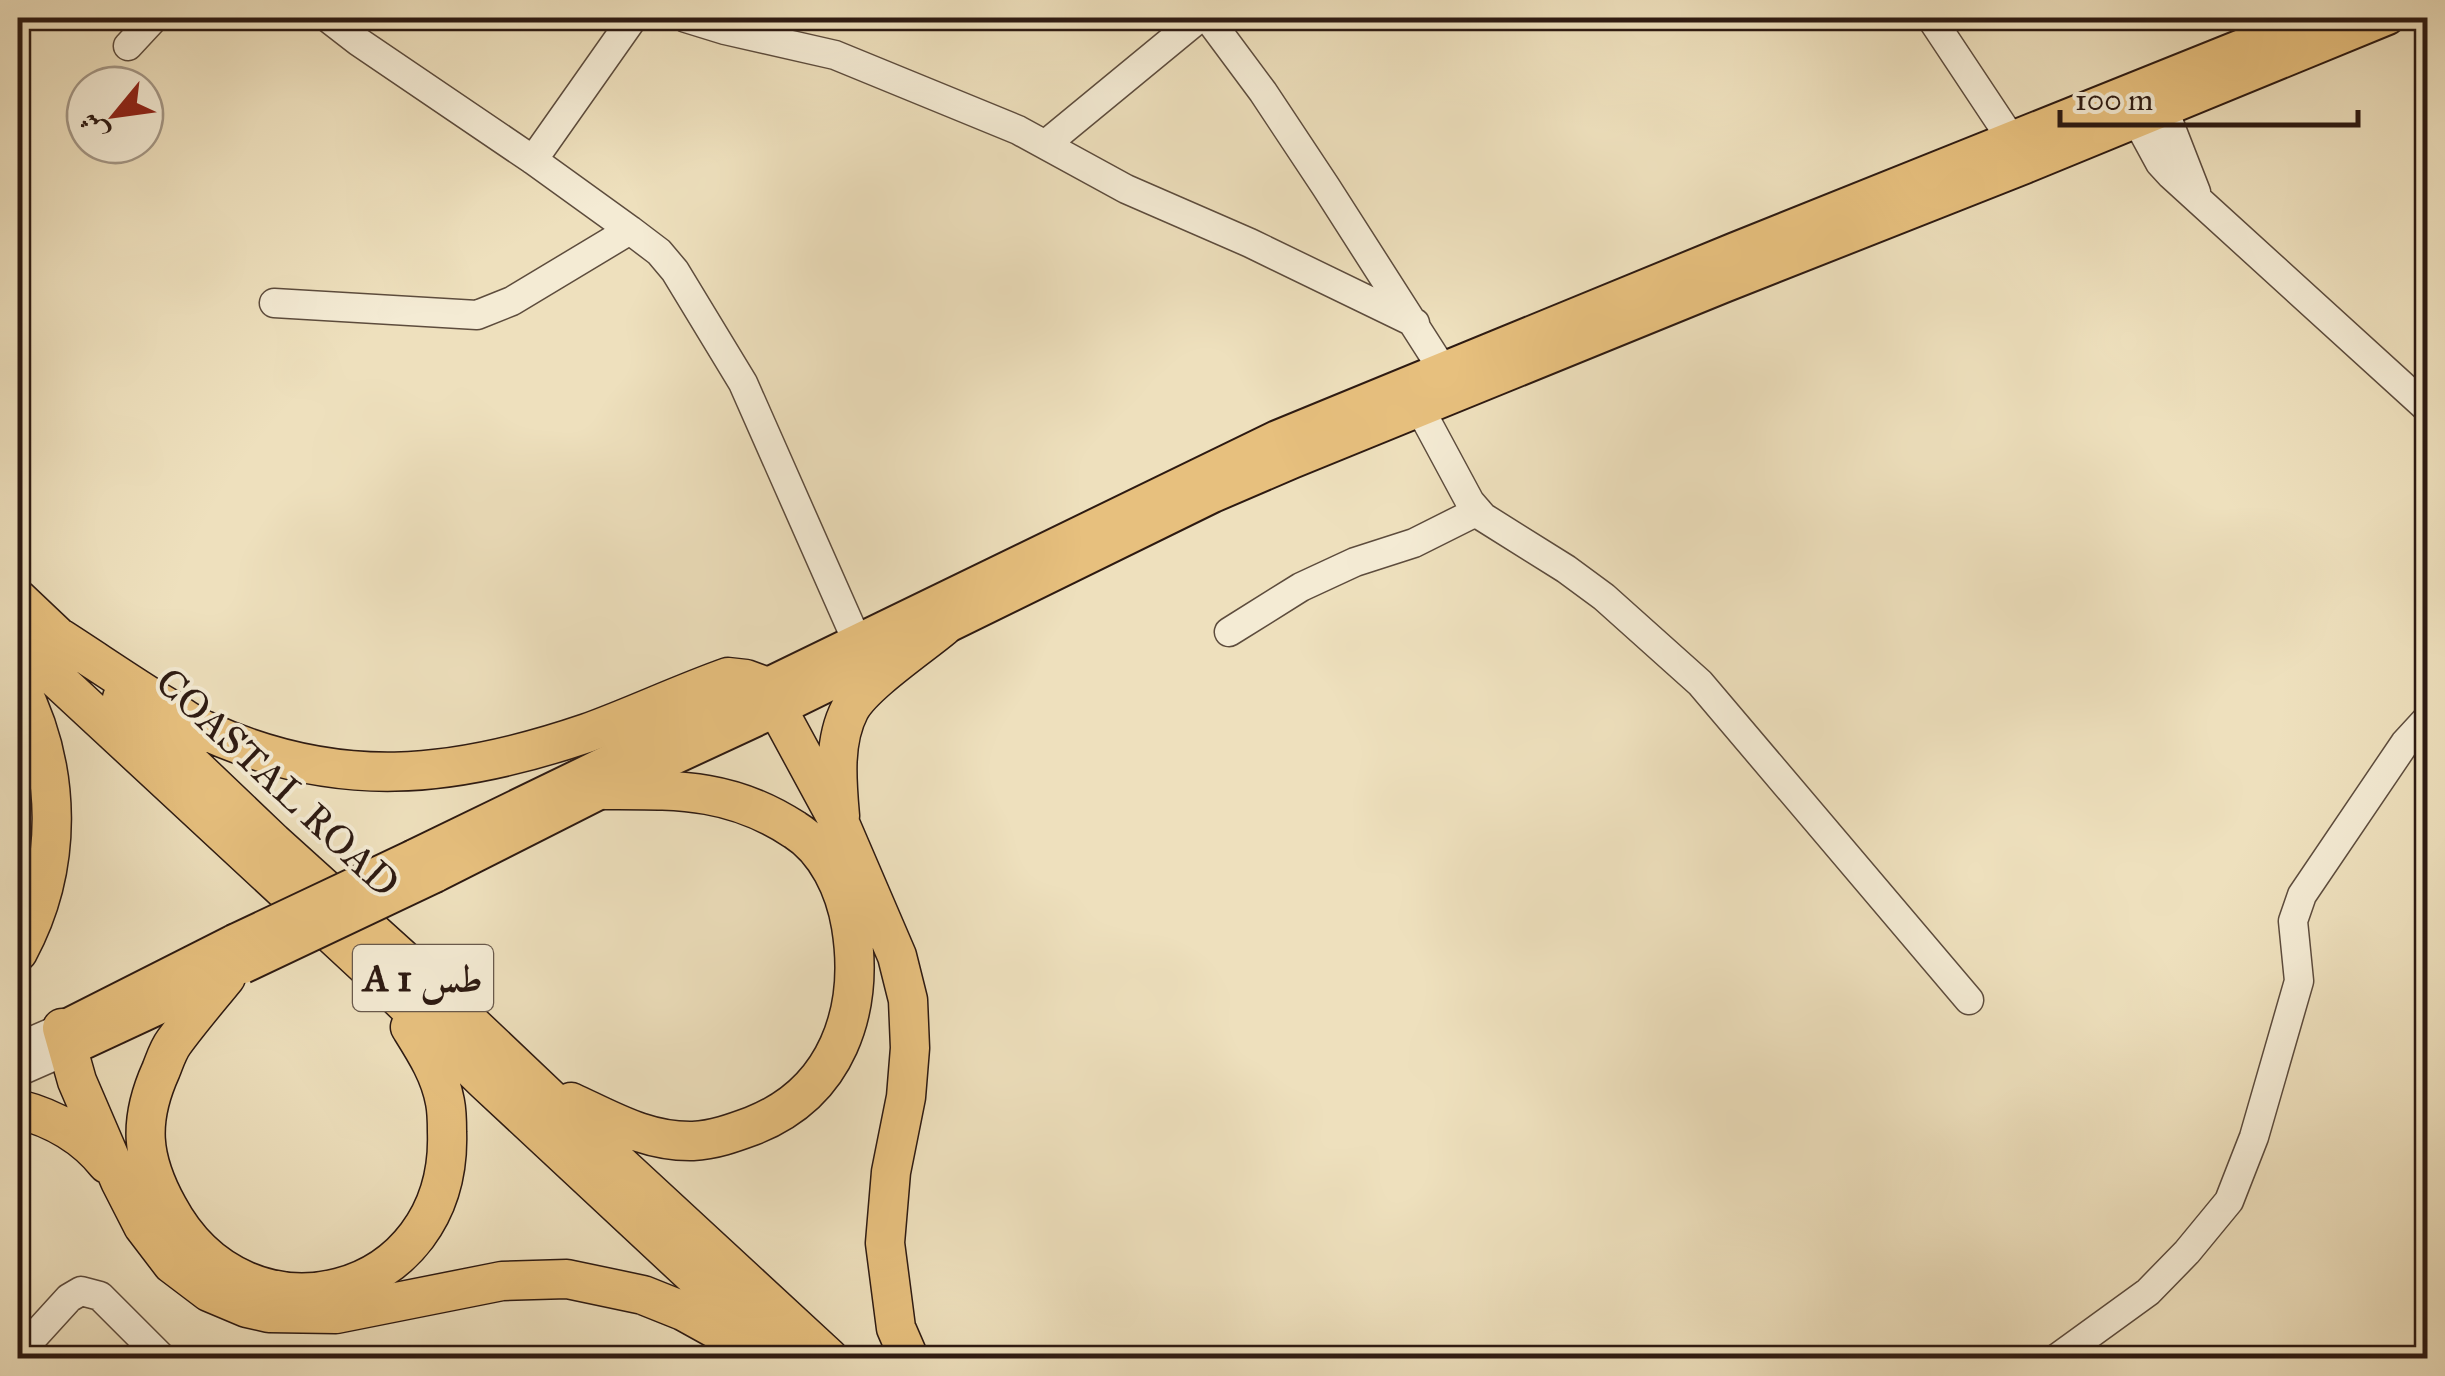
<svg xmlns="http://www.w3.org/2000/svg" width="2445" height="1376" viewBox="0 0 2445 1376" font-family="'IM FELL Great Primer',Amiri,serif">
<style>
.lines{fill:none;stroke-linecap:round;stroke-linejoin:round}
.minor-casing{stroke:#5d4c3d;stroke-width:31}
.major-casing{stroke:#2d1a12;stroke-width:36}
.highway-casing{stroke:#2d1a12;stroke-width:41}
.minor{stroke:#f4ebd4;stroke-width:28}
.major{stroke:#e7c07e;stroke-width:32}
.highway{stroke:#e7c07e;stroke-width:38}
.major-bridge-casing{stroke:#2d1a12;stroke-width:36;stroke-linecap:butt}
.major-bridge{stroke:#e7c07e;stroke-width:32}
.labels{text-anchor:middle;stroke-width:8;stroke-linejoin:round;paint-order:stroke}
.shield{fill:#f4ebd4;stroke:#69594c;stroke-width:2.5}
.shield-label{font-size:38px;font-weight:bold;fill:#2d1a12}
.street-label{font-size:40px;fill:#2d1a12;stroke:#f4ebd4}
</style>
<rect width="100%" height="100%" fill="#eee0bd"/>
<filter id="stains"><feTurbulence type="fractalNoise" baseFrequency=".002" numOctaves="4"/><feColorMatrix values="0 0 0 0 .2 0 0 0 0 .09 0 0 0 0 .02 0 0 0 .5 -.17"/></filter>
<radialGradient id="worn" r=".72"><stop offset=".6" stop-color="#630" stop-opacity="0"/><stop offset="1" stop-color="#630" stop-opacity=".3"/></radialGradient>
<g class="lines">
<g class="minor-casing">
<path id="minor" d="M328 18 359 42 533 160 630 230 659 252 675 271 743 383 857 641
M686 18 725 30 835 55 1018 130 1126 189 1250 243 1415 323
M1208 18 1263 92 1326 187 1443 370
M1931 18 2012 140 2020 155
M128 46 154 18
M2157 92 2196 192
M2129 106 2160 163 2171 175 2428 409
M1046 144 1199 18
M533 160 633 18
M274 303 477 315 512 301 630 230
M1420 409 1470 502 1483 517 1566 569 1604 597 1700 683 1969 1000
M1229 632 1301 587 1355 562 1414 543 1478 511
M18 1047 62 1028
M18 1072 68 1050
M18 1354 69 1298 81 1291 100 1296 162 1358
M2057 1358 2148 1292 2187 1252 2229 1201 2254 1137 2299 981 2293 921 2302 895 2405 743 2428 718"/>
</g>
<g class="major-casing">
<path id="major" d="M414 856 1277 437 1735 249 2311 18
M435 876 605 790 777 710 1213 496 1292 462 1724 286 2025 167 2388 18
M62 1028 234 941
M68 1050 227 976"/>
</g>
<g class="highway-casing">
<path id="highway" d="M18 599 75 653
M57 636C93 659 129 684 165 706 178 714 190 724 204 730 337 791 452 779 587 733 634 716 680 694 728 677L746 679 765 686 842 828 897 956 908 1000 910 1048 906 1097 891 1172 885 1243 896 1328 909 1358
M18 643 364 964 486 1082 782 1358
M18 683C62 768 64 867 18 952
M122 698 273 842 408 964 603 1149 829 1358
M840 816C837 782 833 741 850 709 864 684 919 647 943 627
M226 977C209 998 190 1020 174 1042 168 1050 165 1060 161 1070 138 1121 141 1158 168 1207 246 1353 453 1301 447 1132 447 1122 447 1112 445 1102 440 1074 425 1051 410 1027
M62 1028 77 1081 120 1181 143 1226 172 1264 209 1292 247 1308 269 1313 336 1314 502 1281 567 1279 643 1295 683 1311 748 1347
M571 1102C612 1121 647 1142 693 1141 714 1140 733 1133 752 1126 837 1093 865 1011 851 926 845 890 827 850 795 830 731 788 678 790 605 790
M18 1109C53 1118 84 1135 107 1164"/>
</g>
<use href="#minor" class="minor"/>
<use href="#major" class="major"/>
<use href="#highway" class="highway"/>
<g class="major-bridge-casing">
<path id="major-bridge" d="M234 941 414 856
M243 967 435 876"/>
</g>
<use href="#major-bridge" class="major-bridge"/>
</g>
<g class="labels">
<rect class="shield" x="353" y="945" width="140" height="66" rx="8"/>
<g class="shield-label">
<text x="423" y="991">A 1 طس</text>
</g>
<g class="street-label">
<text transform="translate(278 782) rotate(43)" y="14">COASTAL ROAD</text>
</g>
</g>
<rect width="2445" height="1376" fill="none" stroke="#eee0bd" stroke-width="60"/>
<rect x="20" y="20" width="2405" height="1336" fill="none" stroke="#2d1a12" stroke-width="5"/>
<rect x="30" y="30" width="2385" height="1316" fill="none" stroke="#2d1a12" stroke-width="2.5"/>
<g transform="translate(115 115) rotate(241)"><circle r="48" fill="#f4ebd4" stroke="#a49786" stroke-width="2.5"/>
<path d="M0-8L18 38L0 25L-18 38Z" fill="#8f2418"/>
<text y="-15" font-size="28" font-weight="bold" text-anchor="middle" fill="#2d1a12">ش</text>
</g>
<path d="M2060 110v15h298v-15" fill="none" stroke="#2d1a12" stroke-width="5"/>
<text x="2075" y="110" font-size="30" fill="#2d1a12" stroke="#f4ebd4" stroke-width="8" paint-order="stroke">100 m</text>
<rect width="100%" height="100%" filter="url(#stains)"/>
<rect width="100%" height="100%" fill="url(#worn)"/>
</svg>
